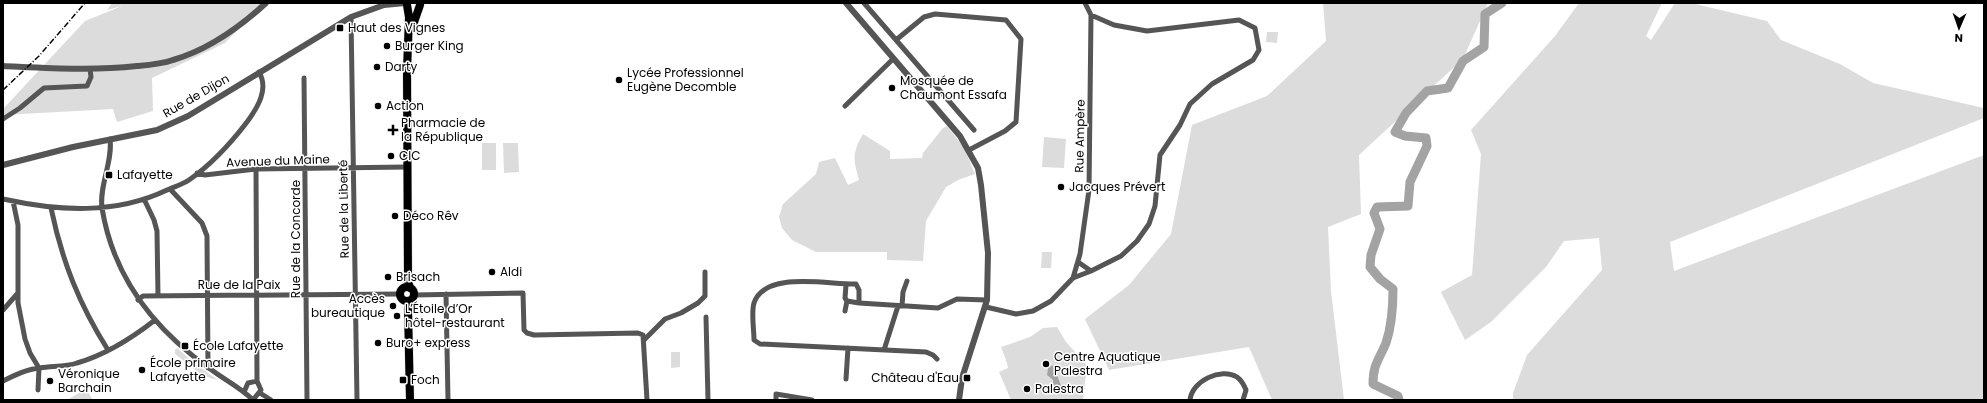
<svg xmlns="http://www.w3.org/2000/svg" width="1987" height="403" viewBox="0 0 1987 403" font-family="Poppins,sans-serif">
<style>
.green{fill:#dcdcdc}
.water{fill:#a3a3a3}
.lines{fill:none;stroke-linecap:round;stroke-linejoin:round}
.river{stroke:#a3a3a3;stroke-width:9}
.primary-casing{stroke:#dbdbdb;stroke-width:9}
.minor{stroke:#555;stroke-width:5}
.tertiary{stroke:#555;stroke-width:6}
.primary{stroke:#000;stroke-width:8}
.rail{stroke:#000;stroke-width:1.5;stroke-dasharray:6 2 1 2;stroke-linecap:butt}
.poi-dot{fill:#000;stroke:#fff;stroke-width:1.5}
.labels{text-anchor:middle;stroke-width:3;stroke-linejoin:round;paint-order:stroke}
.poi-label{font-size:12px;fill:#000;stroke:#fff;text-anchor:start}
.street-label{font-size:12px;fill:#000;stroke:#fff}
</style>
<rect width="100%" height="100%" fill="#fff"/>
<path class="green" d="M112 3H264L225 43 152 78 153 111 117 122 113 109 3 115V109L85 21 122 6 107 10Z
M1323 3H1488L1463 59 1359 155 1361 214 1328 227 1331 291 1344 400H1272L1249 347 1109 370 1085 319 1129 285 1171 234 1192 125 1267 96 1326 41Z
M1579 3H1662L1646 36 1651 40 1675 3H1691L1767 21 1781 40 1840 64 1873 83 1984 108V118L1670 242 1674 271 1984 155V400H1513V393L1527 355 1602 270 1599 238 1564 241 1546 267 1491 322 1465 340 1441 292 1472 275 1481 154 1471 130 1555 36Z
M1267 32H1278L1277 43 1266 42Z
M947 126 964 148 975 174 958 180 946 187 926 221 923 261 887 260V252H816L792 240 782 228 779 217 783 204 816 174 819 162 835 158 848 185 859 180C853 158 852 154 863 134L890 151V159L922 158 923 153 943 128Z
M1044 137 1066 139 1064 168 1042 167Z
M482 143H496V170H482Z
M503 143H518L519 172 504 173Z
M1042 252H1052L1051 268H1041Z
M1057 327 1066 342 1087 365 1083 400H1011L999 372 1008 368 1007 363 1001 347 1030 337 1043 328Z
M177 348 194 363 218 380 203 376 175 354V350Z
M671 352H680V367L671 368Z
M86 389 93 400H67Z"/>
<path class="water" d="M1053 365 1062 388 1058 389 1053 387V380L1047 375 1048 368Z"/>
<g class="lines">
<path class="river" d="M1399 400 1398 396 1373 384C1373 364 1379 360 1386 343 1392 325 1393 308 1393 289L1380 279 1370 267 1371 255 1380 229 1374 213 1377 207 1408 206 1410 182 1427 146 1426 138 1405 136 1395 132 1406 113 1427 91 1448 88 1463 61 1484 47 1485 14 1502 3"/>
<g class="primary-casing">
<path id="primary" d="M407 5 409 17 407 70 408 281 410 288
M412 28 420 5
M400 294a7 7 0 1 1 14 0a7 7 0 1 1-14 0Z
M410 400 408 309 410 301"/>
</g>
<path class="minor" d="M864 3 974 130
M351 17 357 400
M896 40 924 17 935 14 1006 20 1021 39 1016 122 1005 131 969 150
M304 78 307 400
M845 106 893 59
M3 119 20 108 44 88 87 86 91 77 90 69
M110 139C113 162 99 185 102 208 113 276 154 329 209 368 223 379 240 387 253 400
M256 169 257 381
M197 173 205 175 256 169 407 167
M170 189 202 223 207 236 208 368
M3 199C58 211 115 215 167 190 174 187 183 184 189 180 212 164 231 143 247 122 258 107 269 89 259 72
M144 199 154 220 157 231 158 296
M13 201 18 225V303L25 339 30 353 39 368 38 390
M51 208C62 261 79 304 108 350
M1078 262 1091 271 1121 256 1137 241 1149 224 1155 206 1160 155 1180 125 1190 104 1212 84 1253 60 1259 50 1255 28 1239 20 1147 31 1114 25 1091 15
M1073 278 1091 271
M846 285 845 298 847 301 859 303V290L856 284C830 285 765 270 754 303 751 313 754 329 754 340L760 344 926 352 933 355 937 359
M446 294 448 400
M414 295 523 293 524 330 527 333 534 335 638 333 643 335 647 400
M138 300 143 296 400 294
M859 303 938 308 957 299 987 300
M902 306 903 292 907 281
M986 307 1016 314 1033 311 1051 301 1073 278 1080 254 1089 190 1091 15 1085 3
M3 310 18 293
M845 311 847 301
M706 317 708 400
M644 340 665 319 681 313 698 303 705 296V272
M884 350 898 306
M846 379 848 348
M3 381C15 375 27 369 40 368 53 366 65 367 77 363 105 355 132 338 155 320
M244 392 248 383 257 381 261 390 253 400
M260 393 271 400
M776 400V394L812 400
M1190 400C1192 381 1221 367 1237 377 1241 380 1244 385 1246 390L1243 400"/>
<path class="tertiary" d="M846 3 960 136 978 168 981 185 988 253 987 300 962 378 959 400
M3 66C48 68 92 71 137 66 149 65 162 64 173 60 207 50 240 27 266 3
M3 165 73 147 157 130 188 116 351 17 384 5 405 3"/>
<use href="#primary" class="primary"/>
<path class="rail" d="M3 90 39 56 85 3"/>
</g>
<g class="poi-dot">
<rect x="336" y="24" width="8" height="8" rx="2"/>
<circle cx="387" cy="46" r="4"/>
<circle cx="377" cy="67" r="4"/>
<circle cx="619" cy="80" r="4"/>
<circle cx="892" cy="88" r="4"/>
<circle cx="378" cy="106" r="4"/>
<path d="M391 124h4v4h4v4h-4v4h-4v-4h-4v-4h4z"/>
<circle cx="391" cy="156" r="4"/>
<rect x="105" y="171" width="8" height="8" rx="2"/>
<circle cx="1061" cy="187" r="4"/>
<circle cx="395" cy="216" r="4"/>
<circle cx="492" cy="272" r="4"/>
<circle cx="388" cy="277" r="4"/>
<circle cx="393" cy="306" r="4"/>
<circle cx="397" cy="316" r="4"/>
<circle cx="378" cy="343" r="4"/>
<rect x="181" y="342" width="8" height="8" rx="2"/>
<circle cx="1046" cy="364" r="4"/>
<circle cx="142" cy="370" r="4"/>
<rect x="963" y="374" width="8" height="8" rx="2"/>
<rect x="399" y="376" width="8" height="8" rx="2"/>
<circle cx="50" cy="381" r="4"/>
<circle cx="1027" cy="389" r="4"/>
</g>
<g class="labels">
<g class="poi-label">
<text x="348" y="32">Haut des Vignes</text>
<text x="395" y="50">Burger King</text>
<text x="385" y="71">Darty</text>
<text x="627" y="77">Lycée Professionnel<tspan x="627" dy="14">Eugène Decomble</tspan></text>
<text x="900" y="85">Mosquée de<tspan x="900" dy="14">Chaumont Essafa</tspan></text>
<text x="386" y="110">Action</text>
<text x="401" y="127">Pharmacie de<tspan x="401" dy="14">la République</tspan></text>
<text x="399" y="160">CIC</text>
<text x="117" y="179">Lafayette</text>
<text x="1069" y="191">Jacques Prévert</text>
<text x="403" y="220">Déco Rêv</text>
<text x="500" y="276">Aldi</text>
<text x="396" y="281">Brisach</text>
<text x="385" y="303" text-anchor="end">Accès<tspan x="385" dy="14">bureautique</tspan></text>
<text x="405" y="313">L’Étoile d’Or<tspan x="405" dy="14">hôtel-restaurant</tspan></text>
<text x="386" y="347">Buro+ express</text>
<text x="193" y="350">École Lafayette</text>
<text x="1054" y="361">Centre Aquatique<tspan x="1054" dy="14">Palestra</tspan></text>
<text x="150" y="367">École primaire<tspan x="150" dy="14">Lafayette</tspan></text>
<text x="58" y="378">Véronique<tspan x="58" dy="14">Barchain</tspan></text>
<text x="959" y="382" text-anchor="end">Château d'Eau</text>
<text x="411" y="384">Foch</text>
<text x="1035" y="393">Palestra</text>
</g>
<g class="street-label">
<text transform="translate(196 96) rotate(-30)" y="4">Rue de Dijon</text>
<text transform="translate(1080 136) rotate(-89)" y="4">Rue Ampère</text>
<text transform="translate(278 161) rotate(-2)" y="4">Avenue du Maine</text>
<text transform="translate(344 209) rotate(-91)" y="4">Rue de la Liberté</text>
<text transform="translate(296 239) rotate(-90)" y="4">Rue de la Concorde</text>
<text x="239" y="289">Rue de la Paix</text>
</g>
</g>
<rect width="1987" height="403" fill="none" stroke="#000000" stroke-width="8"/>
<g transform="translate(1959 28) rotate(182)" stroke="#ffffff" stroke-width="3" paint-order="stroke">
<path d="M0-3L7 15L0 10L-7 15Z" fill="#000000"/>
<text y="-6" font-size="11" font-weight="bold" text-anchor="middle" fill="#000000">N</text>
</g>
</svg>
